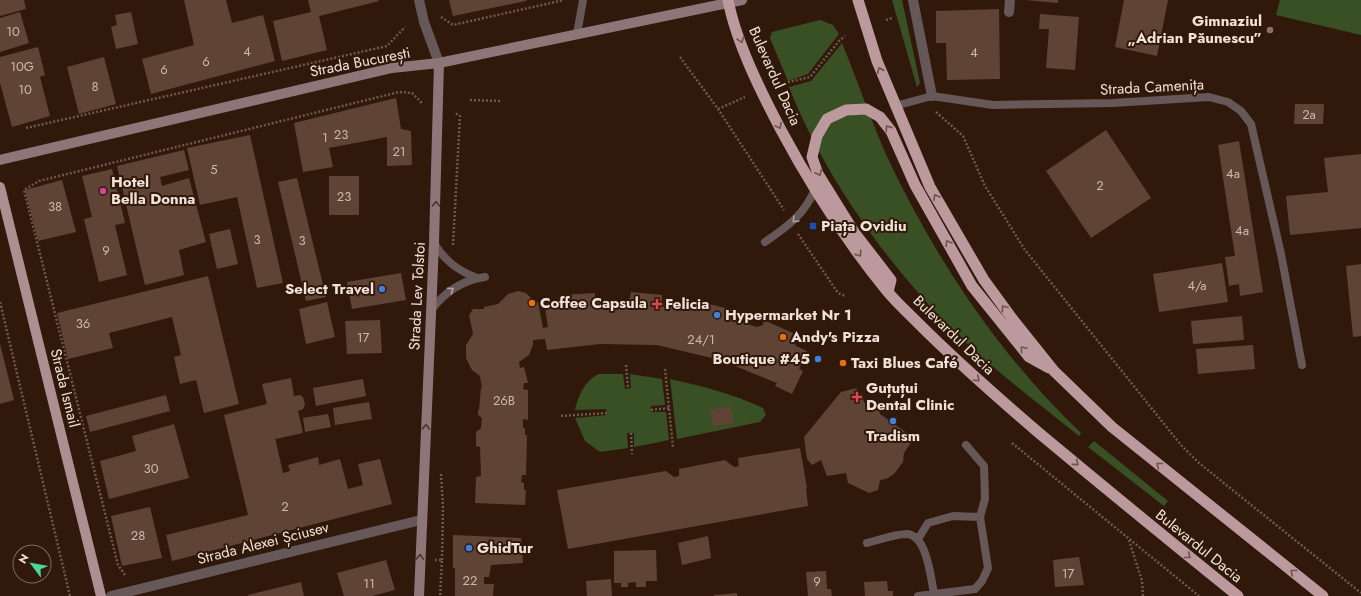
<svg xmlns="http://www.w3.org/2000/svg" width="1361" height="596" viewBox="0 0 1361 596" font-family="Jost,sans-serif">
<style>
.green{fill:#395025}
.building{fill:#5f4435}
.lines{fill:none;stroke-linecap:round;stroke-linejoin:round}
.path{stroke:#6e594d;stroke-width:2.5;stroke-dasharray:2 2;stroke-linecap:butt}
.service{stroke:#665758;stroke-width:8}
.minor{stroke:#665758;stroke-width:10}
.secondary{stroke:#8e7678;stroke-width:10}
.primary{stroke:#ad8e91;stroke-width:10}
.trunk{stroke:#bb999c;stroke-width:11}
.oneway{stroke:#6f534c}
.oneway2{stroke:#4c352c}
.oneway3{stroke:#b3a39e}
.education-dot{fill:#8d6e63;stroke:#30190b;stroke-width:1.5}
.hotel-dot{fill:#d1479c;stroke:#30190b;stroke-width:1.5}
.transit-dot{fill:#1a4fb4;stroke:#30190b;stroke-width:1.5}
.shop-dot{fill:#3f7fe0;stroke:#30190b;stroke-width:1.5}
.food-dot{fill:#e8710a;stroke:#30190b;stroke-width:1.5}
.health-dot{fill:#e0444e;stroke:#30190b;stroke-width:1.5}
.labels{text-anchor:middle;stroke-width:4;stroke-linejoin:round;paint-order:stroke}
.number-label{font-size:13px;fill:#cdbaaf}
.poi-label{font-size:15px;font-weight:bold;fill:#f2e1d8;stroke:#30190b;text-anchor:start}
.street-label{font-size:15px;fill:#f2e1d8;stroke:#30190b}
</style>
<rect width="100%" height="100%" fill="#30190b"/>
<path class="green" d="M892 0H902L920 83 917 87Z
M1280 0H1361V35L1276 15Z
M820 20 833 25 839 34 808 74 788 81 770 38 772 32Z
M842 43C858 82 872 124 890 163 938 263 1001 357 1081 433L1079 436C1037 402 992 369 954 331 887 264 824 176 789 87L811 81Z
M599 374H623L625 389 631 388 630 374 662 379 665 405 651 406V412H666L669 440 634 447V433H627L628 448 600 452 585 441 575 418 607 415 606 409 575 410C578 396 585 380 599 374Z
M670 379C702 386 733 394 763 408L766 415 760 422 677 439Z
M1094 441 1168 501 1164 506 1088 447Z"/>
<path class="building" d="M0 0H24L26 9 0 16Z
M184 0H226L232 23 263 15 275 61 151 94 142 59 194 45Z
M308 0H378L379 1 319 16 327 50 282 61 273 21 311 12Z
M449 0H526V1L453 16Z
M1025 0H1058V3Z
M1124 0H1168L1157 56 1115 47Z
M999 9 1000 79 947 80 946 43H936V11Z
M20 12 29 43 0 52V18Z
M131 12 138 44 116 49 111 27 117 25 115 15Z
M1040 14 1079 17 1075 70 1046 68 1049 29H1039Z
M38 47 45 75 40 77 50 116 12 127 0 83V57Z
M104 57 116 104 79 114 67 67Z
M396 98 401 129 411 131 412 165 387 166V137L329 148 333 167 303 172 294 123Z
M1295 104H1324L1323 124H1294Z
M1106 130 1151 198 1091 238 1046 171Z
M250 135 283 283 257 288 237 197 200 205 187 148Z
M1239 141 1263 292 1240 296 1239 284 1229 286 1225 257 1235 256 1218 145Z
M184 150 189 170 160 177 162 186 189 178 206 242 179 250 184 275 145 285 117 166Z
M1361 154V228L1290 235 1286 196 1328 192 1324 158Z
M112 169 125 223 115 225 127 275 99 282 84 219 92 217 82 176Z
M329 176H359V215H329Z
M297 178 326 297 306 301 278 182Z
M62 180 76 232 38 241 25 190Z
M230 229 238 264 217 269 209 234Z
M1222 263 1228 302 1159 312 1153 274Z
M1361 264V336L1353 337 1346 266Z
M401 273 406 300 352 309 347 282Z
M208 276 239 404 204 413 196 380 180 384 174 357 181 355 172 317 109 333 113 348 68 359 57 313Z
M518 291 526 293 535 302H538L543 328 548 327 545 308 559 306 563 300V295L595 293V299L600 303 624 302 630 298 631 292 662 295V302L666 306 694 310 700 307 701 302 733 310 732 316 735 320 757 327 763 325 764 320 795 334 793 339 796 346 807 351 799 369 803 371 792 394 775 386 777 383 720 360 657 345 600 344 547 350 545 339 533 340V345L529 355 519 362 520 368 524 367 528 383H524L523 389 528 390V420L523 419V428H525V435H527L526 475H522L521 482 524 483V490H526L525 505 475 503 476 477 481 476 480 447 476 446V432L481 428 482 418 478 415V410H479L481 388H482L480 376 472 370 466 358V345L473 334 469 315 473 309H484V307L498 304 508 294Z
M327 302 335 337 306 344 299 309Z
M1242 316 1244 340 1193 344 1191 321Z
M380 320 382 353 347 354 345 321Z
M0 344 14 400 0 404Z
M1253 345 1255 369 1198 374 1196 349Z
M291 378 294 396 300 395 303 397 305 404 303 409 298 411 303 433 276 439 275 437 283 473 290 471 288 465 318 457 319 465 340 459 348 489 363 485 358 464 380 459 392 504 172 561 166 535 248 515 224 415 267 404 262 384Z
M363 379 366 396 316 406 313 388Z
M857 388 856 395 863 394 864 403 873 400V408L878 406 880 414 914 438 904 453 903 462 894 474 886 479 880 480 878 490 869 493 848 483 846 473 827 476 821 460 812 465 807 459 804 437 841 392Z
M166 395 170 411 90 432 86 416Z
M369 402 372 419 335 425 333 408Z
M731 406 734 423 713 426 710 410Z
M328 414 331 427 305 432 303 418Z
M174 424 189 478 109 499 100 461 136 451 132 436Z
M800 448 807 488H806L808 506 568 549 557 490 666 471 674 477 679 476V469L725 460 734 467 739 466 738 458Z
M150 507 162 558 122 566 111 516Z
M453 535 521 538 523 563 491 565 489 577H484V584H494L493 596H455V568H453Z
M708 536 711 558 682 565 678 543Z
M656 550 657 581H646V587H636V582L628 583V587H621V583H614V551Z
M1079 557 1084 585 1055 587 1053 560Z
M386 560 395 590 372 596H344L337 573Z
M826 571 827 589H831L832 596H808L806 572Z
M611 579 612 596H587L586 581Z
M887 581 888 591H893V596H865L864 582Z
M301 582 304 596H248V595Z
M737 593V596H714V595Z"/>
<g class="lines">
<path class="path" d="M441 17 453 25 564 0
M886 20 892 18
M680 57 718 109 784 210
M784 83 810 77 839 41 845 36
M470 100 500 101
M718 109 745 97
M936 112 963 136 985 186 1025 250 1181 445 1199 463 1361 593
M26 128 387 46 405 27
M798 234 838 293 845 296
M453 245 460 116 455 113
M0 302 70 596
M626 365 628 389
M665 369 673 447
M651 410 669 408
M561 416 607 413
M631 433 632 454
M1012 443 1199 596
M441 474 443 507 442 560
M1129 540 1142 581 1143 596
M435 560H442L440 596
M125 575 118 565 24 190 39 181 399 92 412 93 422 103"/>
<path class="service" d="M577 34 583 0
M895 106 932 96 993 105 1113 103 1209 97 1228 102 1241 111 1251 124 1281 254 1302 365
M765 242C787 227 805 214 815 189
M434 243C445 261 457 270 477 278
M431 310C445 292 462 280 485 277
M918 539 928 523 953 516 980 517
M867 543C879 540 895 534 907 534 927 535 931 579 934 594
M918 596 975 589 982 581 988 568 980 517 985 499 984 466 966 445"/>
<path class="minor" d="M419 0 424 22 439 63
M913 0 932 96
M1009 12 1010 0
M111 596 421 520"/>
<path class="secondary" d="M0 160 392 68 439 63 742 0
M419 596 434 243 439 63"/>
<path class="primary" d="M0 187 101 596"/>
<path class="trunk" d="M728 0C736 42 761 92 781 130 811 186 846 241 887 291 896 302 907 312 917 322 956 361 997 397 1039 433 1105 488 1171 542 1238 596
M858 0 877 61 930 187 984 280 1014 321 1054 371 1112 427 1323 596
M888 292 891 280 854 232 818 174 812 157 817 136 827 119 846 110 866 109 880 117 891 131 915 185 972 286 1029 357 1049 368"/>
</g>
<defs><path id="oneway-chevron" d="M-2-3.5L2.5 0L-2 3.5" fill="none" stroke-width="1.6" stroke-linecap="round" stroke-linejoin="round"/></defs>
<g class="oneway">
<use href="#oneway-chevron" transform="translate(741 40) rotate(72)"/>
<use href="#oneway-chevron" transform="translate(880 70) rotate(-113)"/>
<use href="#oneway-chevron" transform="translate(779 126) rotate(62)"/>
<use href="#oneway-chevron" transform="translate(888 128) rotate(-125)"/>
<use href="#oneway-chevron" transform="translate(819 173) rotate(64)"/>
<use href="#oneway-chevron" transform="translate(936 197) rotate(-120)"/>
<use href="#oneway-chevron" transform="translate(948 243) rotate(-120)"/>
<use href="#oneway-chevron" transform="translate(859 254) rotate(55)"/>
<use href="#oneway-chevron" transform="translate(1004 308) rotate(-126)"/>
<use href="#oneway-chevron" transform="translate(1023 349) rotate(-130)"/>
<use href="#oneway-chevron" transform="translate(977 379) rotate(42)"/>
<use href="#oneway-chevron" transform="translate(1076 463) rotate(40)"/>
<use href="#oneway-chevron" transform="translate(1159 465) rotate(-142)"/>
<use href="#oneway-chevron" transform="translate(1188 556) rotate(39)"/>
<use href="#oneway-chevron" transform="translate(1293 572) rotate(-141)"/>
</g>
<g class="oneway2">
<use href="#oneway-chevron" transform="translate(436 204) rotate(-88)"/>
<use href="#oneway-chevron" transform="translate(426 427) rotate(-88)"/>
<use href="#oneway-chevron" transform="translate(420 557) rotate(-88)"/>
</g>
<g class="oneway3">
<use href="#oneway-chevron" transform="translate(795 220) rotate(134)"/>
<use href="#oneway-chevron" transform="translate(451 290) rotate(-34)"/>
</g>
<circle class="education-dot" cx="1270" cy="30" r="4"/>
<circle class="hotel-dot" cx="103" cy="191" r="4"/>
<rect class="transit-dot" x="809" y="222" width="8" height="8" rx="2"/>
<g class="shop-dot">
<circle cx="382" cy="289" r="4"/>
<circle cx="717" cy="315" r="4"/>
<circle cx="818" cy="359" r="4"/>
<circle cx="893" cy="421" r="4"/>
<circle cx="469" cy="548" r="4"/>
</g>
<g class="food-dot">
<circle cx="532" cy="303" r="4"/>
<circle cx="783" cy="337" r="4"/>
<circle cx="843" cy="363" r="4"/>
</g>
<g class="health-dot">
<path d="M655 298h4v4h4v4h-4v4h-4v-4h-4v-4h4z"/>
<path d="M855 391h4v4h4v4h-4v4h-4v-4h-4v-4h4z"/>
</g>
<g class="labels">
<g class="number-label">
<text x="13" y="36">10</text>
<text x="247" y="56">4</text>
<text x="974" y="57">4</text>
<text x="206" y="66">6</text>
<text x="22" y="71">10G</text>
<text x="164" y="74">6</text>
<text x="95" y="91">8</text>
<text x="25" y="94">10</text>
<text x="1309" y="119">2a</text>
<text x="341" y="139">23</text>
<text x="325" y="142">1</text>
<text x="399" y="156">21</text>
<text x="214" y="174">5</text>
<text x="1233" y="178">4a</text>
<text x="1100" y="190">2</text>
<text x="344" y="201">23</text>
<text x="55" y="211">38</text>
<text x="1242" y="235">4а</text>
<text x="257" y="244">3</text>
<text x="302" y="245">3</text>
<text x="106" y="255">9</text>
<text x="1197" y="290">4/a</text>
<text x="83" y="328">36</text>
<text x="363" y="342">17</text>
<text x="701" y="344">24/1</text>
<text x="504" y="405">26B</text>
<text x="151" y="473">30</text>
<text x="285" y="511">2</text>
<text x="138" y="540">28</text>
<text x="1068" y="578">17</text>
<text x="470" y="585">22</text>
<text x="817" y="586">9</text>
<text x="369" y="588">11</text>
</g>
<g class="poi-label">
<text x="1262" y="26" text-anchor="end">Gimnaziul<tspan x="1262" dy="17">„Adrian Păunescu”</tspan></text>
<text x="111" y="187">Hotel<tspan x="111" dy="17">Bella Donna</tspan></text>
<text x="821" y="231">Piața Ovidiu</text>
<text x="374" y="294" text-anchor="end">Select Travel</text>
<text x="540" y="308">Coffee Capsula</text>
<text x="665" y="309">Felicia</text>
<text x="725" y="320">Hypermarket Nr 1</text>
<text x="791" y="342">Andy's Pizza</text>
<text x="810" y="364" text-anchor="end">Boutique #45</text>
<text x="851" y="368">Taxi Blues Café</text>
<text x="866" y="393">Guțuțui<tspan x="866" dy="17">Dental Clinic</tspan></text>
<text x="893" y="441" text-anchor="middle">Tradism</text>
<text x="477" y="553">GhidTur</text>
</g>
<g class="street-label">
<text transform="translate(360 62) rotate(-11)" y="5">Strada București</text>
<text transform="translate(775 76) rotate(66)" y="5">Bulevardul Dacia</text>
<text transform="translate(1152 87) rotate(-3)" y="5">Strada Camenița</text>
<text transform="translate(417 296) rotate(-87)" y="5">Strada Lev Tolstoi</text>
<text transform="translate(954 335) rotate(44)" y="5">Bulevardul Dacia</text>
<text transform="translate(65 388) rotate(76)" y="5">Strada Ismail</text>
<text transform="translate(263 543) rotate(-14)" y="5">Strada Alexei Șciusev</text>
<text transform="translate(1199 546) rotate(39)" y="5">Bulevardul Dacia</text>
</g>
</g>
<g transform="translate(32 564) rotate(302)"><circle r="19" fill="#30190b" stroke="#7e695d"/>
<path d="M0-3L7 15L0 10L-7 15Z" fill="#4dd39a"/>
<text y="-6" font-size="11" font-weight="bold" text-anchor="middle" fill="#f2e1d8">N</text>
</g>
</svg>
